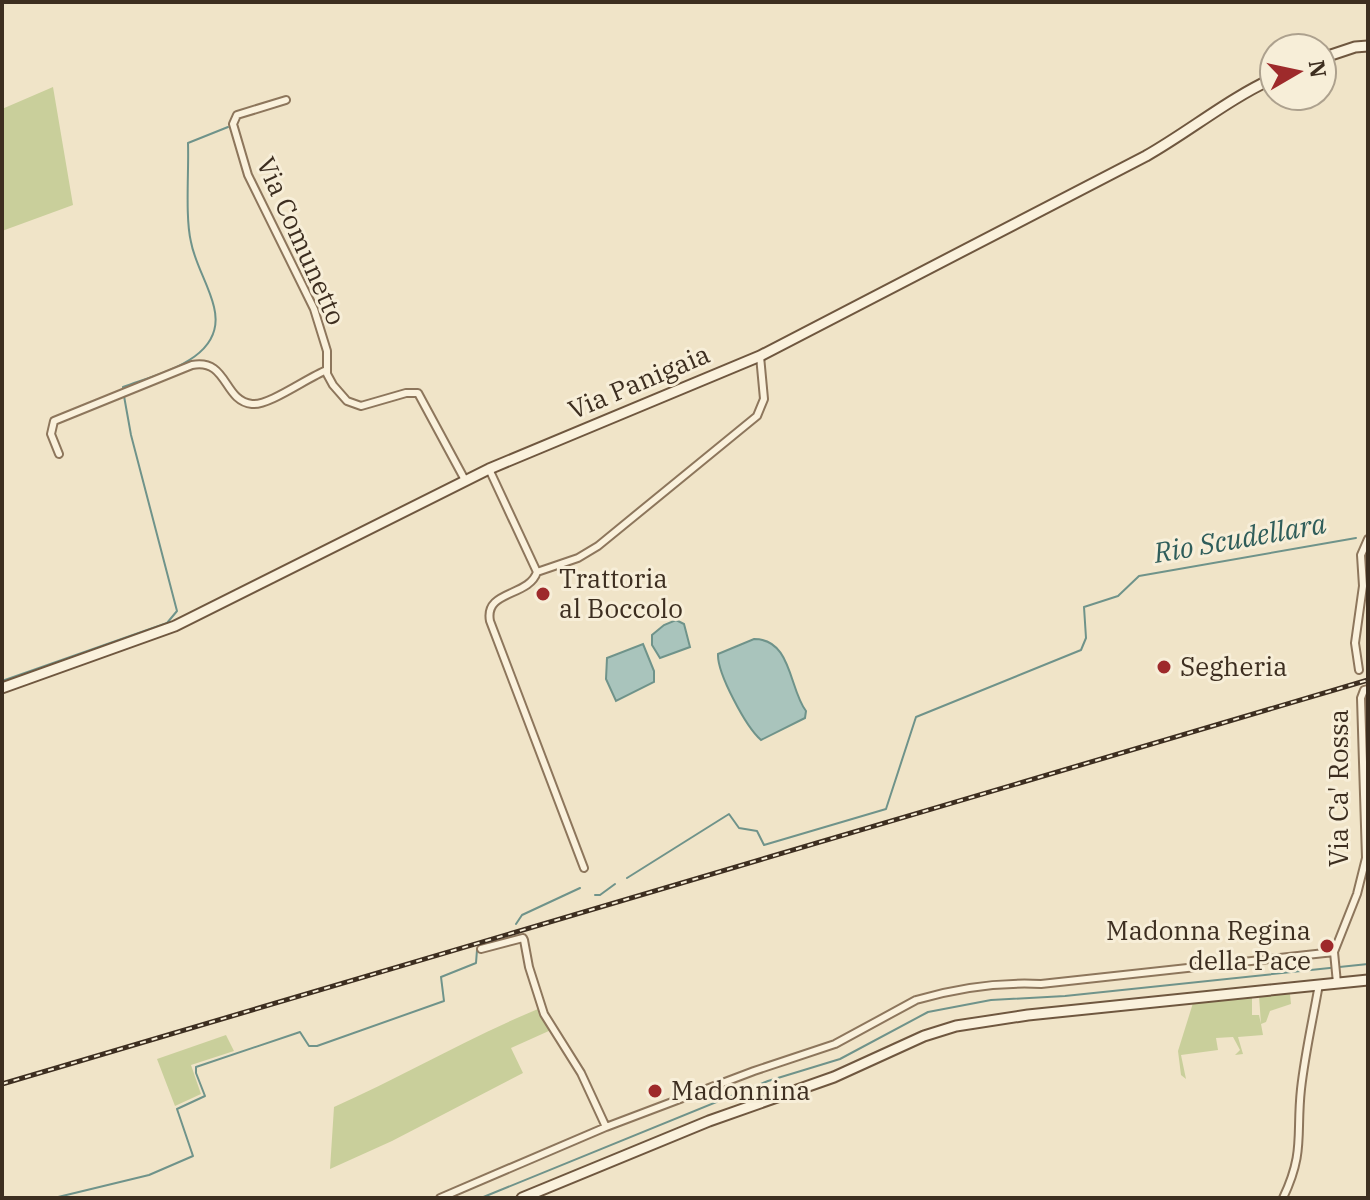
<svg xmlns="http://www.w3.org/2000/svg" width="1370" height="1200" viewBox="0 0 1370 1200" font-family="'IBM Plex Serif',serif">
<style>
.green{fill:#c9cf9b}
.water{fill:#a9c4bc;stroke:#6f938a;stroke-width:2}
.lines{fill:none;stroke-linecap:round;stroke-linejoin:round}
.stream{stroke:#6f938a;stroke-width:2}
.street-casing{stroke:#8d765c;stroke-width:10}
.secondary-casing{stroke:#6f573f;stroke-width:13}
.street{stroke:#faf1dc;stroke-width:6}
.secondary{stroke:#faf1dc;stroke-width:9}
.rail-casing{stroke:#3d2e20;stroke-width:5}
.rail{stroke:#f7eed8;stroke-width:2;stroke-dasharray:6;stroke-linecap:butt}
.poi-dot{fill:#9e2a2b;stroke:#f7eed8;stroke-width:3}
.labels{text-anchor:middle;stroke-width:6;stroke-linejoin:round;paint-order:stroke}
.street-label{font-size:26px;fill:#3d2e20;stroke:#f7eed8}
.poi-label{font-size:26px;fill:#3d2e20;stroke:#f7eed8;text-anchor:start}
.water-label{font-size:28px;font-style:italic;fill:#2f5d5a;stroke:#f7eed8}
</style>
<rect width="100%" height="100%" fill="#f0e4c8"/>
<path class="green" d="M53 87 73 205 2 231V109Z
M1290 994 1291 1004 1270 1011 1266 1022 1261 1024 1263 1035 1238 1037 1243 1054 1235 1055 1240 1050 1233 1037 1216 1038 1218 1050 1181 1055 1186 1079 1181 1075 1178 1051 1193 1003 1252 996V1015H1259L1261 1024 1259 996Z
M538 1009 551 1030 511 1048 523 1073 392 1141 330 1169 334 1107C403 1076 468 1038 538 1009Z
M226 1035 234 1051 191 1065 201 1094 175 1106 157 1059Z"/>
<path class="water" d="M676 620 684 624 690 647 660 658 652 645V635L664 625Z
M754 639C792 639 789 689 806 711L805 718 761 740C746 727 717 673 718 654Z
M643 644 654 671V682L616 701 606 679 607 658Z"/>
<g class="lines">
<path class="stream" d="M123 390V387C160 373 227 359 214 307 209 285 195 264 191 242 185 217 189 171 188 143L228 127
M2 681 167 623 177 611 131 435 124 396
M627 878 729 814 739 828 757 831 764 845 886 809 916 717 1081 650 1086 638 1084 607 1118 596 1139 576 1356 538
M595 895H600L615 884
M516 924 522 915 580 888
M54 1198 149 1175 193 1156 177 1109 205 1096 196 1073V1067L300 1032 309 1046H317L444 1001 441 977 476 963 477 950
M481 1198 768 1081 840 1059 928 1012 991 1000 1065 996 1368 964"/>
<g class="street-casing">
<path id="street" d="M286 100 237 115 233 124 248 175 314 309 327 351V374L333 385 347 401 361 406 406 393H418L465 480
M59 454 51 434 54 421 192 365C228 358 223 401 252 404 269 406 308 377 327 370
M489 469 537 572C529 597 484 590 490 621L584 868
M537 572 578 558 598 546 757 416 764 399 760 356
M1359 670 1355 643 1363 586 1361 555 1368 539
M481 949 523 938 524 940 529 967 544 1014 581 1073 606 1127
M1337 983 1334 952 1357 894 1366 858 1361 698 1364 690 1368 689
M440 1198 606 1127 754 1071 835 1044 916 1000C956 988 999 982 1041 984L1334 952
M1283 1198C1305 1152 1296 1135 1301 1089 1305 1053 1313 1019 1319 984"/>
</g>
<g class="secondary-casing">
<path id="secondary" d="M1322 58 1355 47 1368 46
M2 688 175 626 489 469 760 356 1146 156C1190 131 1228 99 1274 78
M522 1198 709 1121 834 1077 924 1036 956 1026 1028 1015 1368 980"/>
</g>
<use href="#street" class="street"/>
<use href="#secondary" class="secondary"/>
<g class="rail-casing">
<path id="rail" d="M2 1084 1368 680"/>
</g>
<use href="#rail" class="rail"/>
</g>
<g class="poi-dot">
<circle cx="543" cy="594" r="8"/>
<circle cx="1164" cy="667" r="8"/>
<circle cx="1327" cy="946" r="8"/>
<circle cx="655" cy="1091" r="8"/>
</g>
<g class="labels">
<g class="street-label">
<text transform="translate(301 241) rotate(66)" y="9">Via Comunetto</text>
<text transform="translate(639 382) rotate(-23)" y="9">Via Panigaia</text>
<text transform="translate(1339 788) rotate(-90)" y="9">Via Ca' Rossa</text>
</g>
<g class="poi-label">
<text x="559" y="588">Trattoria<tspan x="559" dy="30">al Boccolo</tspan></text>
<text x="1180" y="676">Segheria</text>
<text x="1311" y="940" text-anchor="end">Madonna Regina<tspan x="1311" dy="30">della Pace</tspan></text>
<text x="671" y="1100">Madonnina</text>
</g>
<g class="water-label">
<text transform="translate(1240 538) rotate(-10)" y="10">Rio Scudellara</text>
</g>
</g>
<rect width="1370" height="1200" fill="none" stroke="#3d2e20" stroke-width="8"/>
<g transform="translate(1298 72) rotate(81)"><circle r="38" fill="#f7eed8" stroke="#ada18e" stroke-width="2"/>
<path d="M0-6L14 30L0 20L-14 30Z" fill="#9e2a2b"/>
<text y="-12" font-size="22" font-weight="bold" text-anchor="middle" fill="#3d2e20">N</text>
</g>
</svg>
